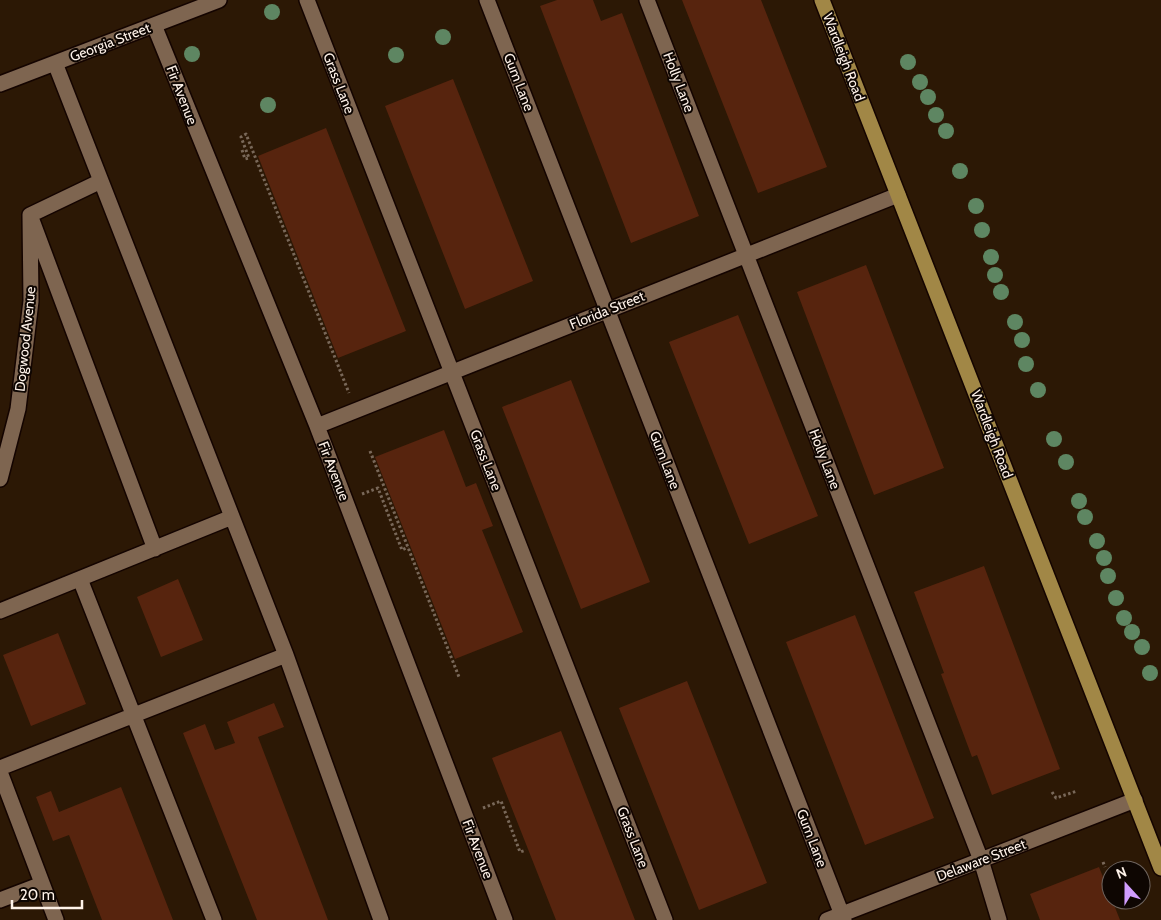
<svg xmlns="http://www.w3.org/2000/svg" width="1161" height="920" viewBox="0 0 1161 920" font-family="Cabin,sans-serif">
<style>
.building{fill:#57240e}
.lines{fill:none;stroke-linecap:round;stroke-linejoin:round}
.minor-casing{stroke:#140400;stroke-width:18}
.major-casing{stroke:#140400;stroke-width:18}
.path{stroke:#796859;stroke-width:3;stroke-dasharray:2.5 2.5;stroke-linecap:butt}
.minor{stroke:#7e6550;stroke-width:15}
.major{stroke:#a18746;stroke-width:15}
.tree{fill:#5e8662}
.labels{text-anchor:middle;stroke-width:4;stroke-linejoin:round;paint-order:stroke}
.street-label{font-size:14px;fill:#fef2e9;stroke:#0e0602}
</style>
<rect width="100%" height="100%" fill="#2c1805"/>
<path class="building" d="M557 0H593L601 21 622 13 699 216 631 243 540 6Z
M682 0H761L827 167 758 193Z
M453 79 533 281 465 309 385 106Z
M326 128 406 331 338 358 258 156Z
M866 265 944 468 874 495 797 292Z
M738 315 818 516 749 544 669 342Z
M571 380 650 582 581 609 502 407Z
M444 430 466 487 476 483 493 526 482 530 523 632 455 659 375 457Z
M984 566 1060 769 992 795 977 755 972 757 941 674 944 673 914 592Z
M178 579 203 640 161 657 137 597Z
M855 615 934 818 865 845 786 642Z
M58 633 86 704 31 726 3 655Z
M687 681 767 883 699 910 619 708Z
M274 703 284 727 258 737 328 920H257L183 733 205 724 215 750 235 743 227 722Z
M561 731 635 920H556L492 758Z
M121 787 173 920H102L69 835 53 841 36 797 51 791 59 812Z
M1099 867 1120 920H1040L1030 894Z"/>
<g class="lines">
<g class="minor-casing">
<path id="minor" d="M307 0 665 920
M487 0 844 920
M647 0 981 860 999 920
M154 25 317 426 505 920
M55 63 286 655 381 920
M0 84 219 0
M30 215 155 549
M317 426 898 195
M0 479 18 409 31 301 30 215 101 181
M80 579 214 920
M0 611 232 517
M0 768 286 655
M0 772 56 920
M0 900 42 884
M827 920 1135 800"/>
</g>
<g class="major-casing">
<path id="major" d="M822 0 1161 868"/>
</g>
<path class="path" d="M242 150 245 159 249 158 241 137 246 134 349 393
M370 451 459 677
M362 494 378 488 402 550 408 547
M1052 792 1056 798 1077 791
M483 808 501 801 520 852 526 850
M1103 862 1105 867"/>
<use href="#minor" class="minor"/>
<use href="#major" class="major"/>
</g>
<g class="tree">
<circle cx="272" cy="12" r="8"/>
<circle cx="443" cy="37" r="8"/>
<circle cx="192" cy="54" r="8"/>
<circle cx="396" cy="55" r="8"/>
<circle cx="908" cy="62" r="8"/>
<circle cx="920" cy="82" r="8"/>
<circle cx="928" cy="97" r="8"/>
<circle cx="268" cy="105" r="8"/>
<circle cx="936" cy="115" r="8"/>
<circle cx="946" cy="131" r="8"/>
<circle cx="960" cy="171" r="8"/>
<circle cx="976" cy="206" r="8"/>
<circle cx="982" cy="230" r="8"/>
<circle cx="991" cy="257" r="8"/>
<circle cx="995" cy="275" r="8"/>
<circle cx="1001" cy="292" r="8"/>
<circle cx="1015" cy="322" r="8"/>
<circle cx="1022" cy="340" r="8"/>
<circle cx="1026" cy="364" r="8"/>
<circle cx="1038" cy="390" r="8"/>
<circle cx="1054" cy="439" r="8"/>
<circle cx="1066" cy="462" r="8"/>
<circle cx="1079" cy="501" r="8"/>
<circle cx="1085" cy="517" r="8"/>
<circle cx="1097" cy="541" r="8"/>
<circle cx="1104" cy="558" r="8"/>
<circle cx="1108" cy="576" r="8"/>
<circle cx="1116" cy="598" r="8"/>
<circle cx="1124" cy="618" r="8"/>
<circle cx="1132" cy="632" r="8"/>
<circle cx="1142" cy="647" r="8"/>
<circle cx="1150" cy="673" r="8"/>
</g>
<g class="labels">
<g class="street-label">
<text transform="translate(110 42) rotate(-21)" y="5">Georgia Street</text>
<text transform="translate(844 57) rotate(69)" y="5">Wardleigh Road</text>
<text transform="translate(519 82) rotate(69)" y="5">Gum Lane</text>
<text transform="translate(679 82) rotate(69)" y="5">Holly Lane</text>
<text transform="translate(339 83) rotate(69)" y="5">Grass Lane</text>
<text transform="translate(182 95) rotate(69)" y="5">Fir Avenue</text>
<text transform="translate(607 310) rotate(-22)" y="5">Florida Street</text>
<text transform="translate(25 339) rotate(-84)" y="5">Dogwood Avenue</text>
<text transform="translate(992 434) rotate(69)" y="5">Wardleigh Road</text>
<text transform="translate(825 459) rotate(69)" y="5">Holly Lane</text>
<text transform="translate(486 460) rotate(69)" y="5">Grass Lane</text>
<text transform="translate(665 460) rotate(69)" y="5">Gum Lane</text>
<text transform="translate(334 471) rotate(69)" y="5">Fir Avenue</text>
<text transform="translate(633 837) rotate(69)" y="5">Grass Lane</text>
<text transform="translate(812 838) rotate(69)" y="5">Gum Lane</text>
<text transform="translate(478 849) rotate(69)" y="5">Fir Avenue</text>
<text transform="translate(981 860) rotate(-21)" y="5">Delaware Street</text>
</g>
</g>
<g transform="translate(1126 885) rotate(339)"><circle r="24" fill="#0e0602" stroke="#6e645e"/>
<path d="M0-4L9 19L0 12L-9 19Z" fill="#d09dff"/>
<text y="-8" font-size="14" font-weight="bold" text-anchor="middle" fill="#fef2e9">N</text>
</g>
<path d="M12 900v8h70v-8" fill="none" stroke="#fef2e9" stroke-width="2.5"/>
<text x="20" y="900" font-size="15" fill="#fef2e9" stroke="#0e0602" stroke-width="4" paint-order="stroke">20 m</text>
</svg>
